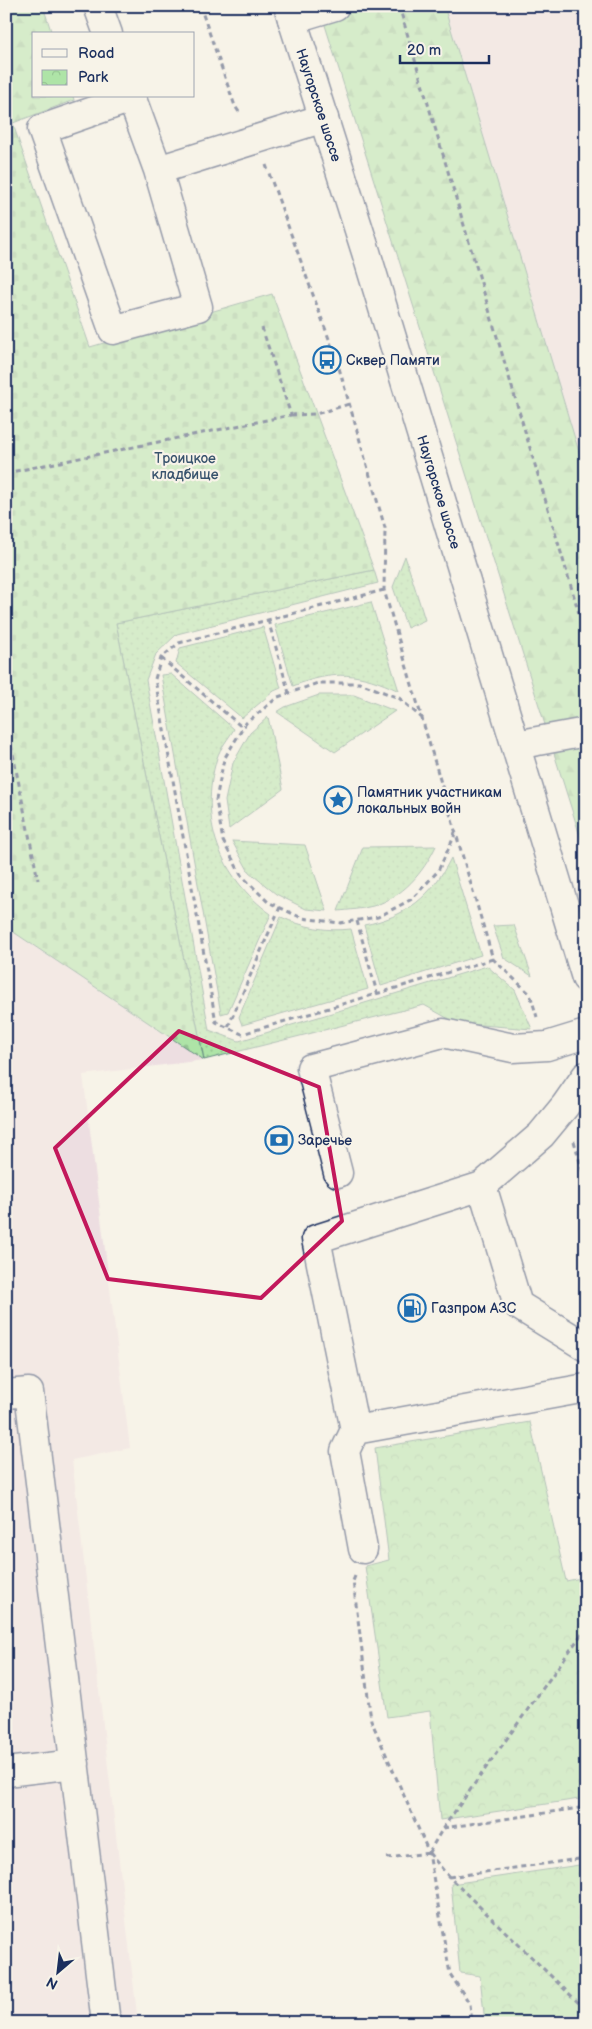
<svg xmlns="http://www.w3.org/2000/svg" width="592" height="2029" viewBox="0 0 592 2029" font-family="'Balsamiq Sans',sans-serif">
<style>
.built{fill:#eddee1}
.grass{fill:url(#grass-dots);stroke:#648a82}
.forest{fill:url(#forest-firs);stroke:#648a82}
.cemetery{fill:url(#cemetery-stones);stroke:#648a82}
.park{fill:url(#park-crowns);stroke:#648a82}
.lines{fill:none;stroke-linecap:round;stroke-linejoin:round}
.minor-casing{stroke:#1b2f5e;stroke-width:31}
.major-casing{stroke:#1b2f5e;stroke-width:31}
.path{stroke:#1b2f5e;stroke-width:3;stroke-dasharray:5 4;stroke-linecap:butt}
.minor{stroke:#f7f3e8;stroke-width:28}
.major{stroke:#f7f3e8;stroke-width:28}
.marked{fill:none;stroke:#c2185b;stroke-width:4;stroke-linejoin:round}
.labels{text-anchor:middle;stroke-width:4.5;stroke-linejoin:round;paint-order:stroke}
.street-label{font-size:14px;fill:#1b2f5e;stroke:#f7f3e8}
.poi-label{font-size:14px;fill:#1b2f5e;stroke:#f7f3e8;text-anchor:start}
.park-label{font-size:14px;fill:#38536d;stroke:#f7f3e8}
</style>
<defs>
<pattern id="grass-dots" width="8" height="8" patternUnits="userSpaceOnUse" patternTransform="scale(1.25)"><rect width="8" height="8" fill="#aee4a7"/><path d="M2 2h.1M6 6h.1" fill="none" stroke="#95c492" stroke-width="1.8" stroke-linecap="round"/></pattern>
<pattern id="forest-firs" width="22" height="20" patternUnits="userSpaceOnUse" patternTransform="scale(1.25)"><rect width="22" height="20" fill="#aee4a7"/><path d="M5 1l3.5 6h-7zM16 11l3.5 6h-7z" fill="#95c492"/></pattern>
<pattern id="cemetery-stones" width="16" height="16" patternUnits="userSpaceOnUse" patternTransform="scale(1.25)"><rect width="16" height="16" fill="#aee4a7"/><path d="M2 7V4a2 2 0 0 1 4 0v3zM10 15v-3a2 2 0 0 1 4 0v3z" fill="#95c492"/></pattern>
<pattern id="park-crowns" width="20" height="18" patternUnits="userSpaceOnUse" patternTransform="scale(1.25)"><rect width="20" height="18" fill="#aee4a7"/><path d="M2 6a3 3 0 1 1 6 0M12 15a3 3 0 1 1 6 0" fill="none" stroke="#95c492"/></pattern>
</defs>
<rect width="100%" height="100%" fill="#f7f3e8"/>
<filter id="ink" filterUnits="userSpaceOnUse"><feTurbulence type="fractalNoise" baseFrequency=".02" numOctaves="2"/><feDisplacementMap in="SourceGraphic" scale="10" xChannelSelector="R" yChannelSelector="G"/><feConvolveMatrix kernelMatrix="1 2 1 2 8 2 1 2 1" color-interpolation-filters="sRGB"/></filter>
<g filter="url(#ink)">
<path class="built" d="M414 6H586V564Z
M6 927 204 1060 83 1075 130 1448 72 1460 138 2023H6Z"/>
<path class="grass" d="M405 556 425 620 407 628 393 587Z
M374 570 378 583 177 634 156 654 146 680 209 1030 239 1041 487 966 515 990 532 1029 456 1023 424 1005 204 1060 116 623Z
M371 602 399 691C359 672 334 670 293 686L275 625Z
M263 627 281 688 274 691 242 718 176 663 180 648Z
M171 674 234 729C229 738 220 748 217 758 198 820 220 877 271 914L228 1012 221 1014 161 675Z
M319 695H354L395 711 335 752 277 712 285 707Z
M268 717 283 789 229 829 225 801 233 763 250 733Z
M232 841 305 845 327 911 306 909 276 894 249 872Z
M436 846C423 873 403 897 373 906 362 909 349 910 338 911L363 847Z
M451 858 481 955 381 986 364 925C406 917 432 896 451 858Z
M281 917C303 927 327 932 351 929L368 989 242 1025 239 1017Z
M514 925 532 976 504 958 493 926Z"/>
<path class="forest" d="M6 6H43L52 34H34V96H73L74 100 13 123 6 104Z
M319 6H444L586 475V855Z"/>
<path class="cemetery" d="M6 104 90 347 272 294 374 570 116 623 204 1060 6 927Z"/>
<path class="park" d="M530 1422 566 1581 586 1577V1798L440 1820 430 1711 387 1717 365 1566 389 1560 375 1448Z
M586 1864V2023H485L480 1976 460 1973 451 1884Z"/>
<g class="lines">
<g class="minor-casing">
<path id="minor" d="M98 6 108 34
M292 19 335 6
M131 96 158 170 324 118
M131 98 42 129 113 330 198 307 158 170
M516 745 586 732
M338 1173 311 1068 443 1033 513 1048 547 1046 586 1034
M482 1186 518 1305 586 1347
M6 1394 29 1392 106 2023
M355 1430 586 1388
M363 1549 345 1451 355 1430 316 1239 482 1186 541 1135 565 1106 586 1076
M6 1772 75 1764"/>
</g>
<g class="major-casing">
<path id="major" d="M288 6 366 252 586 978"/>
</g>
<path class="path" d="M200 6 235 106 241 115
M399 6 586 637
M266 165 337 361 385 528 384 590 493 959 530 994 537 1017
M291 415 316 414 349 404
M6 473 291 415 262 328
M384 590 179 643 161 658 155 679 216 1022 242 1034 493 959
M268 620 289 693
M161 658 243 728
M6 719 38 880
M423 719 399 698 360 683H318L278 697 246 723 224 759 216 800 223 841 241 875 268 902 302 918 340 923 378 917 412 899 438 871 454 837 455 831
M357 921 377 993
M228 1027 280 907
M574 1141 586 1183
M355 1576 353 1581 371 1720 429 1853 450 1974 470 2004 472 2023
M443 1828 586 1807
M429 1852 443 1828 586 1628
M429 1853 449 1877 586 2010
M387 1858 429 1853
M449 1877 586 1858"/>
<use href="#minor" class="minor"/>
<use href="#major" class="major"/>
</g>
</g>
<path d="M0 0H592V2029H0ZM179 1031 319 1087 342 1221 261 1298 108 1279 55 1148Z" fill="#f7f3e8" fill-opacity=".55" fill-rule="evenodd"/>
<path class="marked" d="M179 1031 319 1087 342 1221 261 1298 108 1279 55 1148Z"/>
<defs>
<g id="bus-ring" transform="scale(1.4375)"><circle r="9.5" fill="#f7f3e8" stroke="#1f6fb2" stroke-width="1.5"/><path d="M-5-6H5V4H4V6H2V4H-2V6H-4V4H-5ZM-3.5-4V0h7V-4ZM-3.5 1.2v1.5H-2V1.2ZM2 1.2v1.5H3.5V1.2Z" fill="#1f6fb2"/></g>
<g id="sight-ring" transform="scale(1.4375)"><circle r="9.5" fill="#f7f3e8" stroke="#1f6fb2" stroke-width="1.5"/><path d="M0-6L1.8-2.2L6-1.7L2.9 1.2L3.7 5.4L0 3.3L-3.7 5.4L-2.9 1.2L-6-1.7L-1.8-2.2Z" fill="#1f6fb2"/></g>
<g id="bank-ring" transform="scale(1.4375)"><circle r="9.5" fill="#f7f3e8" stroke="#1f6fb2" stroke-width="1.5"/><path d="M-6-4H6V4H-6ZM0-2.3a2.3 2.3 0 1 0 0 4.6a2.3 2.3 0 1 0 0-4.6Z" fill="#1f6fb2"/></g>
<g id="fuel-ring" transform="scale(1.4375)"><circle r="9.5" fill="#f7f3e8" stroke="#1f6fb2" stroke-width="1.5"/><path d="M-5.5-6h7V0h2V4h1.3V-2.5L3-4.5l.8-.8L6-3V5H2.5V1h-1V6h-7ZM-4.2-4.7v3.2H.2V-4.7Z" fill="#1f6fb2"/></g>
</defs>
<g fill-rule="evenodd">
<use href="#bus-ring" x="327" y="360"/>
<use href="#sight-ring" x="338" y="800"/>
<use href="#bank-ring" x="279" y="1140"/>
<use href="#fuel-ring" x="412" y="1308"/>
</g>
<g class="labels">
<g class="street-label">
<text transform="translate(319 105) rotate(72)" y="5">Наугорское шоссе</text>
<text transform="translate(439 492) rotate(73)" y="5">Наугорское шоссе</text>
</g>
<g class="poi-label">
<text x="346" y="365">Сквер Памяти</text>
<text x="357" y="797">Памятник участникам<tspan x="357" dy="16">локальных войн</tspan></text>
<text x="298" y="1145">Заречье</text>
<text x="431" y="1313">Газпром АЗС</text>
</g>
<g class="park-label">
<text x="185" y="463">Троицкое<tspan x="185" dy="16">кладбище</tspan></text>
</g>
</g>
<rect width="592" height="2029" fill="none" stroke="#f7f3e8" stroke-width="25"/>
<rect x="12" y="12" width="567" height="2004" fill="none" stroke="#1b2f5e" stroke-width="2" filter="url(#ink)"/>
<rect x="32" y="32" width="162" height="65" fill="#f7f3e8" stroke="#9fa5b1"/>
<rect x="42" y="49" width="25" height="8" fill="#f7f3e8" stroke="#9fa5b1"/>
<text x="78" y="58" font-size="15" fill="#1b2f5e">Road</text>
<rect x="42" y="70" width="25" height="15" fill="url(#park-crowns)" stroke="#9fa5b1"/>
<text x="78" y="82" font-size="15" fill="#1b2f5e">Park</text>
<g transform="translate(58 1972) rotate(208)" stroke="#f7f3e8" stroke-width="4" paint-order="stroke">
<path d="M0-4L9 19L0 12L-9 19Z" fill="#1b2f5e"/>
<text y="-8" font-size="14" font-weight="bold" text-anchor="middle" fill="#1b2f5e">N</text>
</g>
<path d="M400 55v8h89v-8" fill="none" stroke="#1b2f5e" stroke-width="2.5"/>
<text x="407" y="55" font-size="15" fill="#1b2f5e" stroke="#f7f3e8" stroke-width="4" paint-order="stroke">20 m</text>
</svg>
